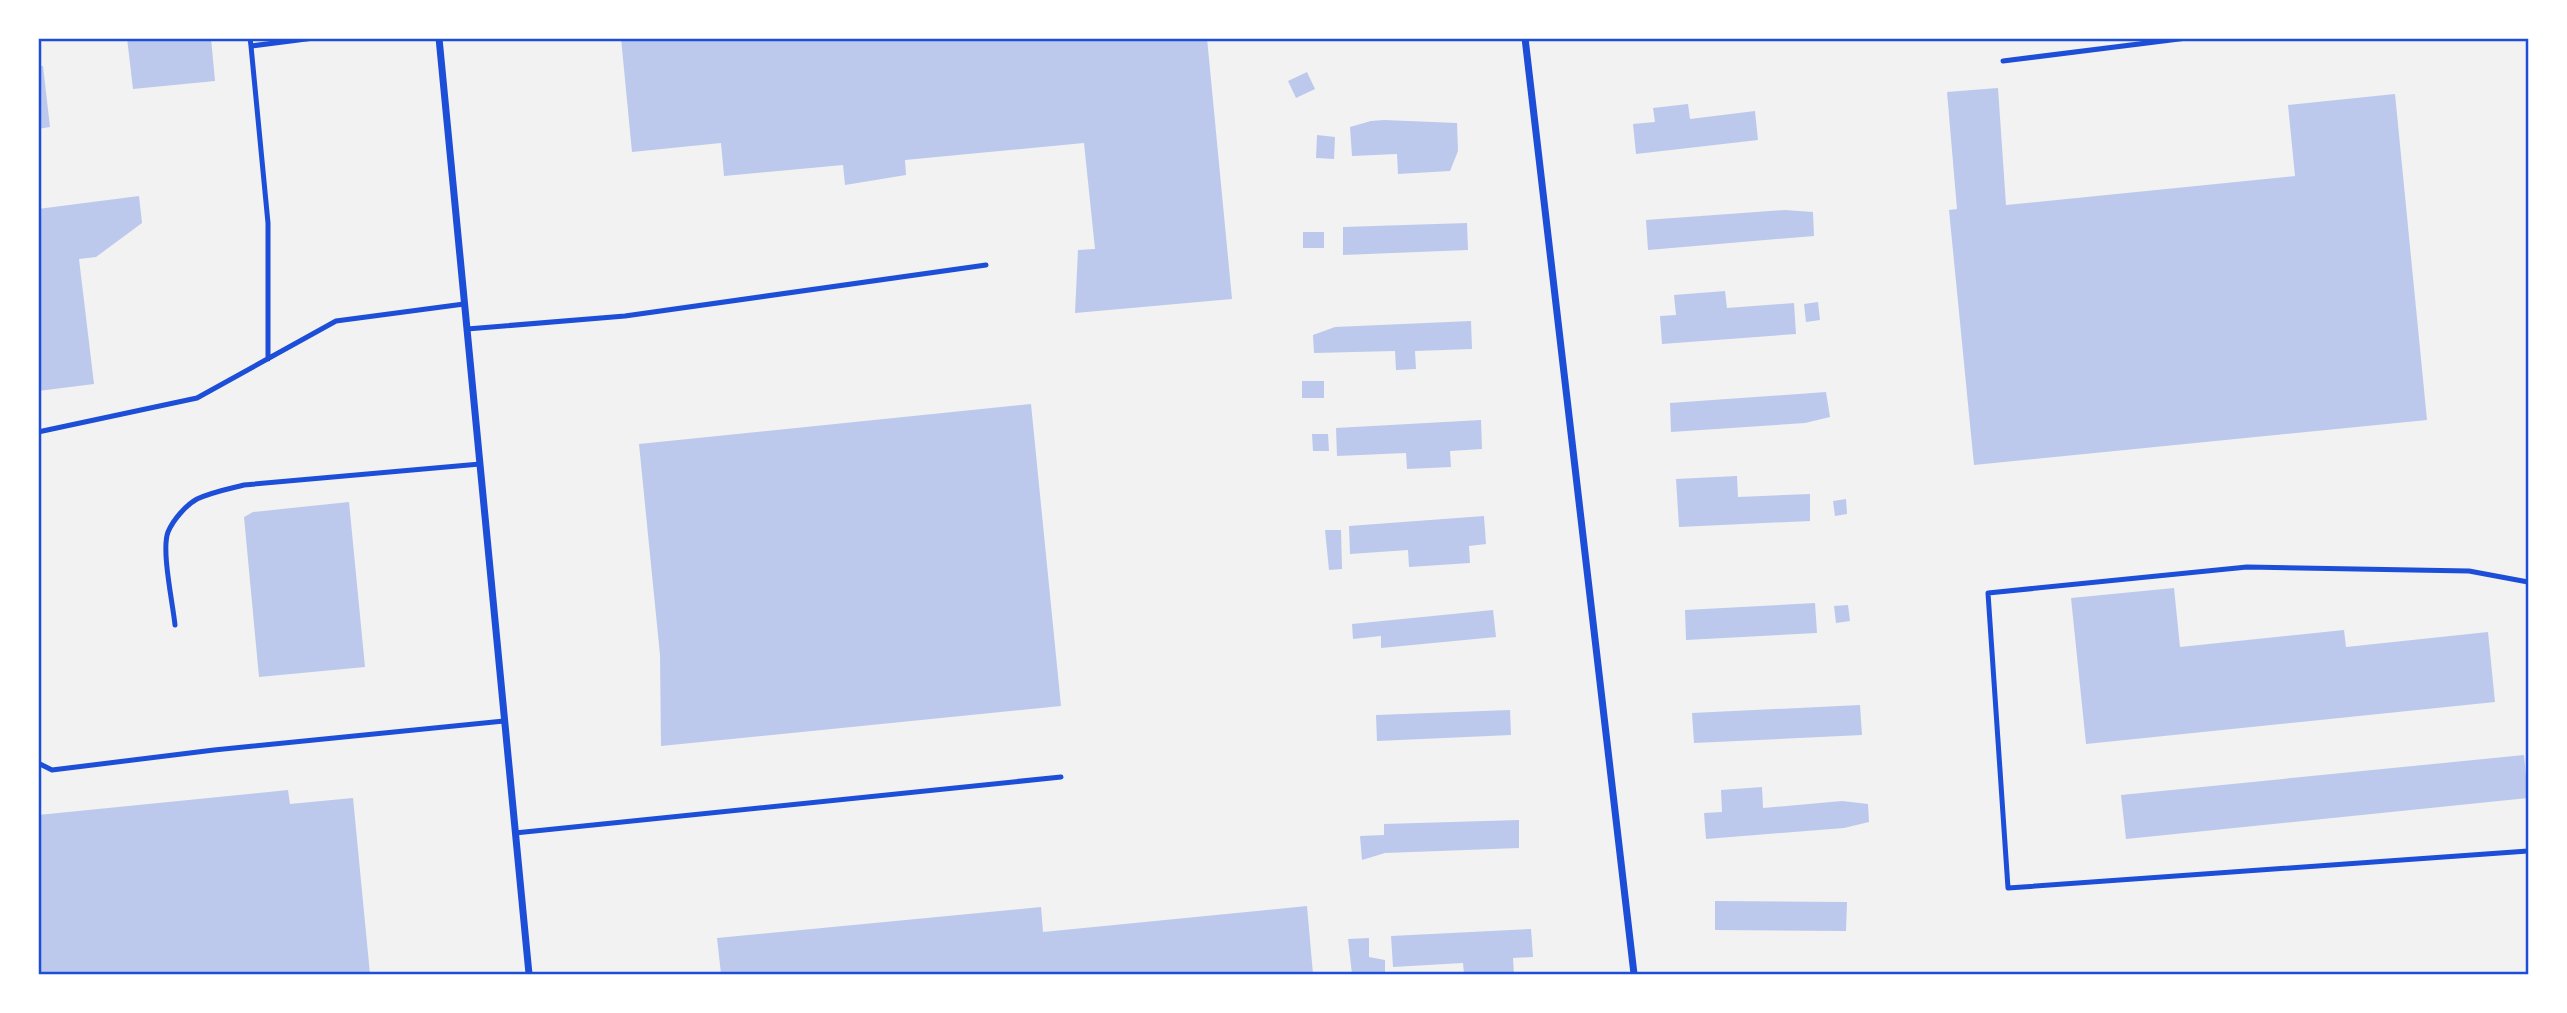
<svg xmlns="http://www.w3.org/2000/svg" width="2567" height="1013" viewBox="0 0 2567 1013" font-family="'PT Sans',sans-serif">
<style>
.building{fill:#bdc9ec}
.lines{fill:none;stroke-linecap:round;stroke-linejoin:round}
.service{stroke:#1d4ed8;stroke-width:5}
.minor{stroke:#1d4ed8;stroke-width:7}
.neatline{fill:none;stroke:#1d4ed8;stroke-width:2.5}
</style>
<rect width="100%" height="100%" fill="#f2f2f2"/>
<path class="building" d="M127 38H211L215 81 133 89Z
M621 38H1207L1232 299 1075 313 1078 250 1095 249 1084 143 905 160 906 175 845 185 843 165 724 176 721 143 632 152Z
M38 66H43L50 127 38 129Z
M1307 72 1315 89 1296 98 1288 81Z
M1998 88 2006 205 2295 176 2288 105 2395 94 2427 420 1974 465 1949 210 1957 209 1947 92Z
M1688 104 1690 119 1755 111 1758 140 1636 154 1633 124 1655 122 1653 108Z
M1384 120 1457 123 1458 151 1450 171 1398 174 1397 154 1352 156 1350 127 1371 121Z
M1317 135 1335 137 1334 159 1316 158Z
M139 196 142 223 96 257 79 259 94 384 38 391V209Z
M1785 210 1813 212 1814 236 1648 250 1646 220Z
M1467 223 1468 250 1343 255V227Z
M1303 232H1324V248H1303Z
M1725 291 1727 308 1794 303 1796 334 1662 344 1660 316 1676 315 1674 295Z
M1818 302 1820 320 1806 322 1804 304Z
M1471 321 1472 349 1415 351 1416 369 1396 370 1395 351 1314 353 1313 335 1335 327Z
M1302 381H1324V398H1302Z
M1826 392 1830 417 1805 423 1671 432 1670 403Z
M1031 404 1061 706 661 746 660 655 639 444Z
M1481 420 1482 449 1450 451 1451 467 1407 469 1406 453 1337 456 1336 428Z
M1312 434H1328L1329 451H1313Z
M1737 476 1738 497 1810 494V521L1679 527 1676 479Z
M1846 499 1847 514 1835 516 1833 501Z
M349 502 365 667 259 677 244 517 253 512Z
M1484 516 1486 544 1469 546 1470 563 1409 567 1408 550 1350 554 1349 526Z
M1325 530H1341L1342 569 1329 570Z
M2174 588 2180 647 2344 630 2346 647 2488 632 2495 702 2086 744 2071 598Z
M1815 603 1817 633 1686 640 1685 610Z
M1848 605 1850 621 1836 623 1834 606Z
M1493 610 1496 637 1381 648V636L1353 639 1352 624Z
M1860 705 1862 735 1694 743 1692 713Z
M1510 710 1511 735 1377 741 1376 715Z
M2524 755 2528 798 2126 839 2121 795Z
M1762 787 1763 808 1842 801 1868 804 1869 822 1844 828 1706 839 1704 813 1722 812 1721 790Z
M288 790 290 804 353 798 370 974H38V815Z
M1519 820V848L1385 853 1362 860 1360 836 1384 835V824Z
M1715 901 1847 902 1846 931 1715 930Z
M1307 906 1313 974H721L717 938 1041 907 1043 932Z
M1531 929 1533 957 1513 958 1514 974H1464L1463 963 1393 967 1391 936Z
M1369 938V957L1385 960V974H1352L1348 939Z"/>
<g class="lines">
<path class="service" d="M250 38 251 46 314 38
M251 46 268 223V359
M2003 61 2187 38
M467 329 625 316 986 265
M38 432 197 398 336 321 464 304
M2528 582 2469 571 2247 567 1988 593 2008 888 2528 851
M175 625C173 604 161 550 168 532 173 520 186 505 197 499 212 492 228 489 244 485L480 464
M38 763 52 770 214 750 504 721
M515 833 1061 777"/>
<path class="minor" d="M439 38 529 974
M1525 38 1634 974"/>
</g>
<rect width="2567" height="1013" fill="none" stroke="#ffffff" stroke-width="80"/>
<rect x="40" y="40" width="2487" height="933" class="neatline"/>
</svg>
